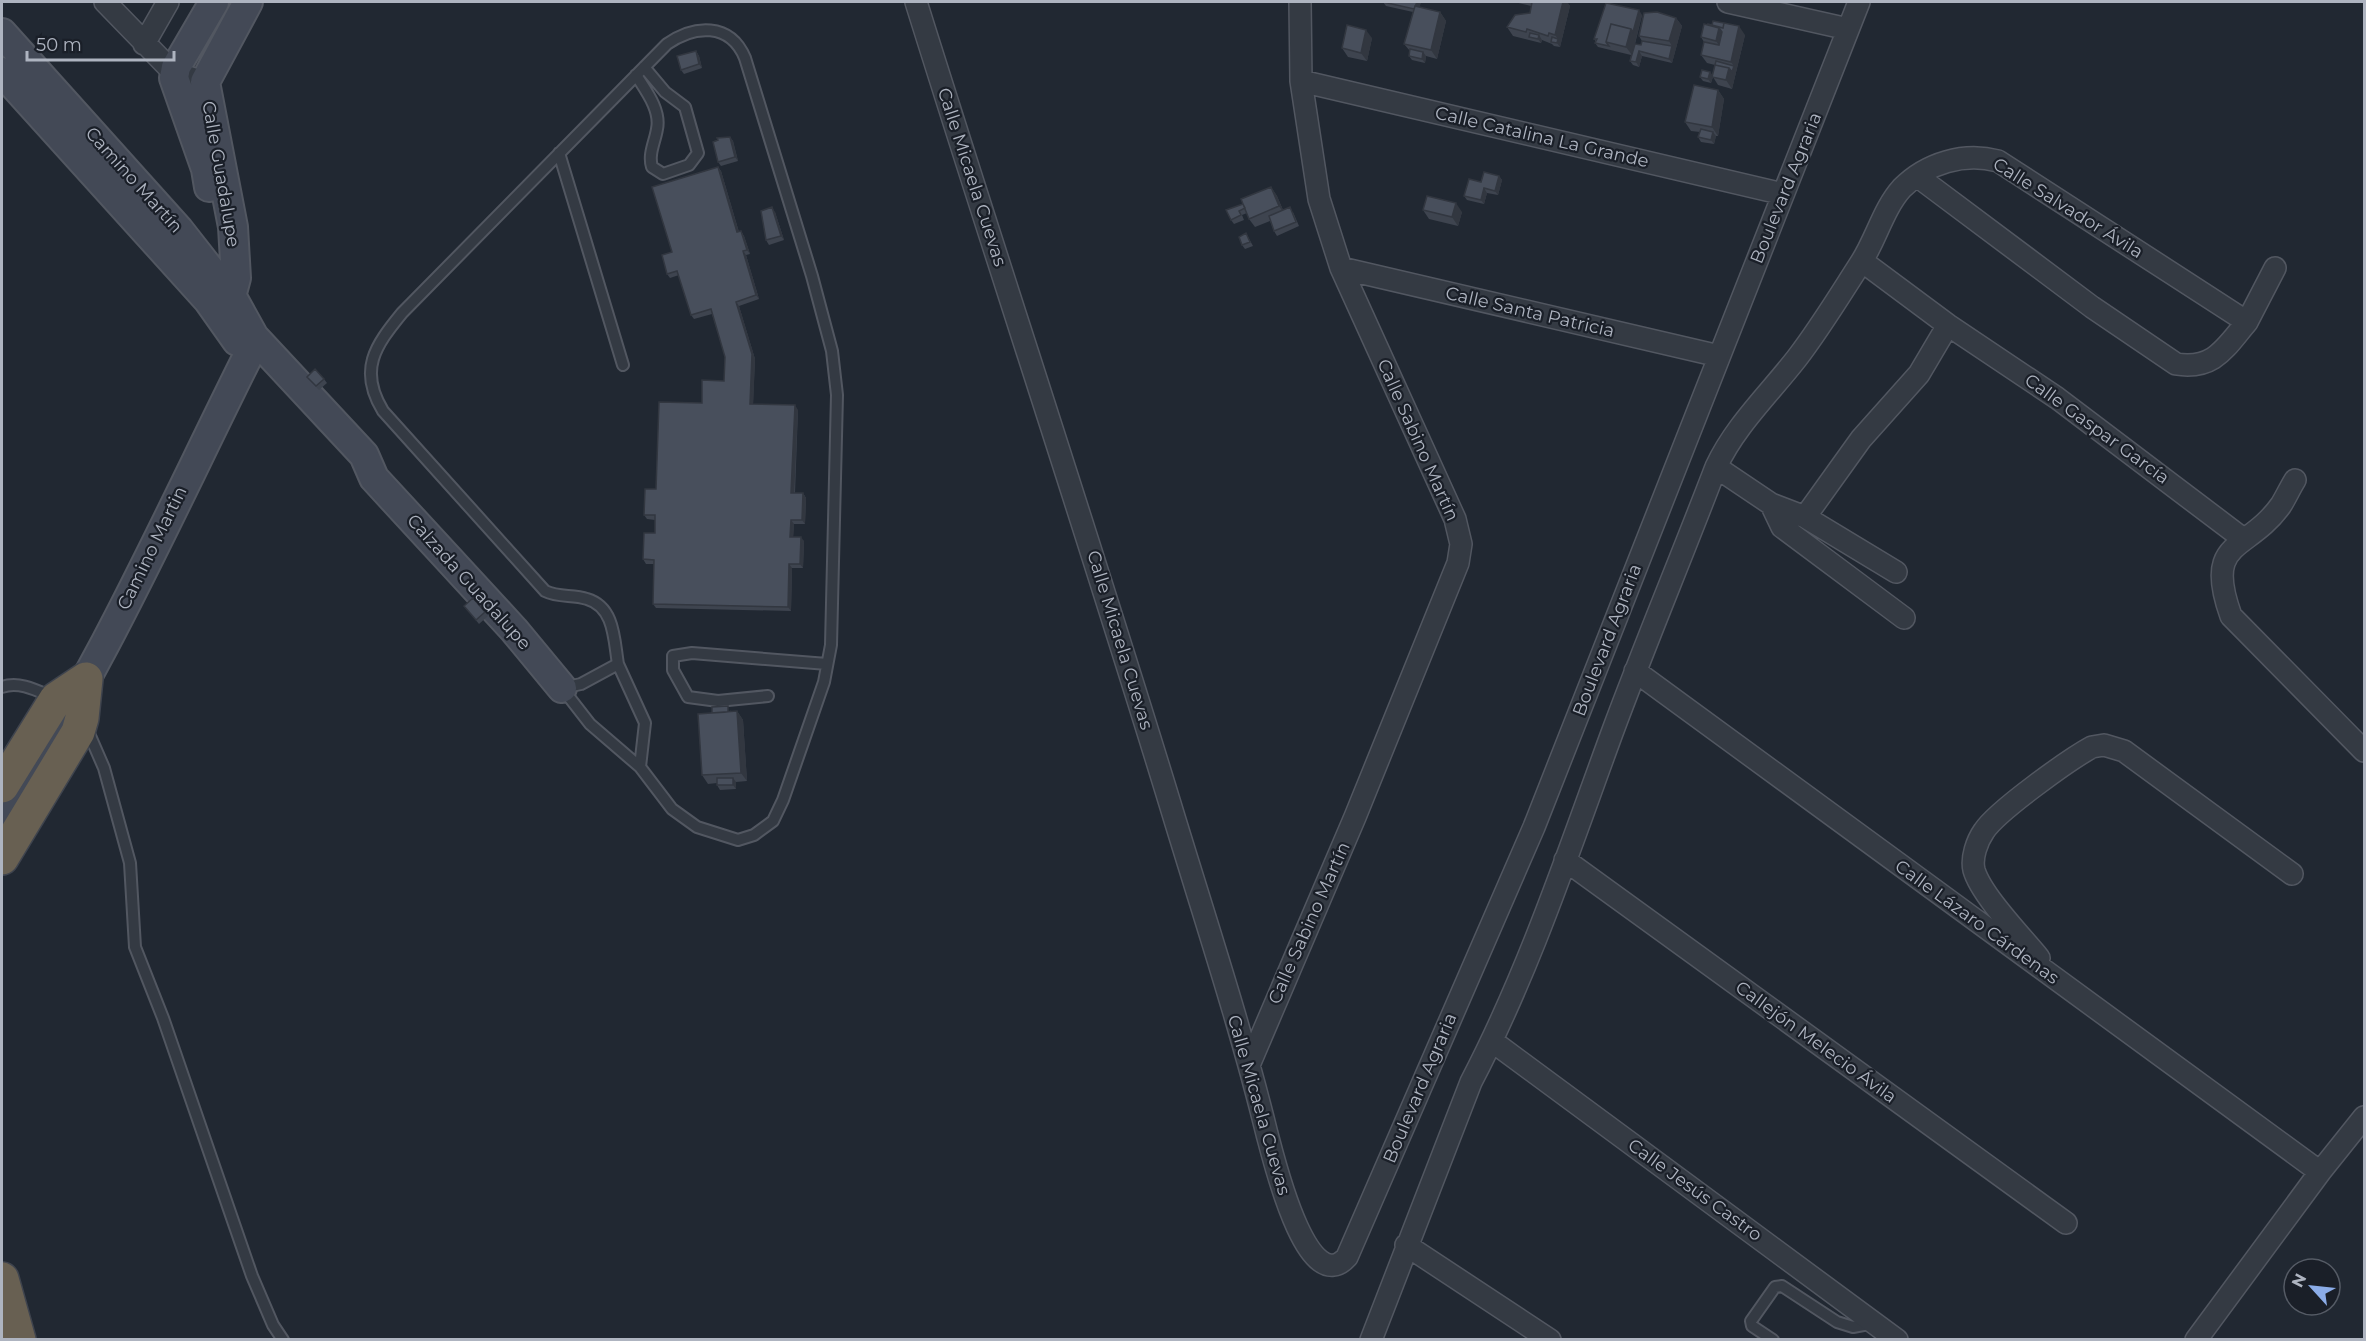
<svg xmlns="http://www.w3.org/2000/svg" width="2366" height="1341" viewBox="0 0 2366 1341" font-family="Montserrat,sans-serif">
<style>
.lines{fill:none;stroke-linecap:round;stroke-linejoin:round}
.lane-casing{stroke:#525761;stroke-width:14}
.street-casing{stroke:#525761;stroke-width:24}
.secondary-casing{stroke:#525761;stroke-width:32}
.highway-casing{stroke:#3f444e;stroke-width:36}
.lane{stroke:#343a43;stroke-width:10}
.street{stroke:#343a43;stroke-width:21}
.secondary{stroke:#434956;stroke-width:28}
.highway{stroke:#686052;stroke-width:33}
.wall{fill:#3e444f}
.shaded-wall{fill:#323740}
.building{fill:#484f5c;stroke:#323740;stroke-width:1.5}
.labels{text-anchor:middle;stroke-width:4.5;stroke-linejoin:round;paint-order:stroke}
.street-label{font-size:18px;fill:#aeb4c0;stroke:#1a1f28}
</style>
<rect width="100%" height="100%" fill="#212832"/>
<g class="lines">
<g class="lane-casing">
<path id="lane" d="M636 75C646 91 661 110 657 129 655 142 648 154 652 167L663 174 689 165 698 153 685 107 665 92 644 67
M559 153 623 365
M618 664 645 723 640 767 590 724 562 688 581 684 618 664C614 641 615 607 587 599 573 594 559 598 545 591L383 411C358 370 375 346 402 313L667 44C694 25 730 22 745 58L812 276 832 351 837 395 831 645 824 682 783 800 773 821 754 835 738 840 697 827 672 809 640 767
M2 687C19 681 36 690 52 697
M768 696 718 701 688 697 673 670V656L692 653 827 664
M87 729 104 768 130 863 135 947 163 1018 252 1276 273 1325 283 1340
M1773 1340 1752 1326 1751 1321 1775 1287 1782 1286 1837 1322 1853 1327 1874 1323"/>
</g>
<g class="street-casing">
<path id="street" d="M105 2 174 73 205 82
M916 2C1000 271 1089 538 1171 807 1204 916 1240 1024 1267 1134 1273 1156 1307 1301 1347 1257L1534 827 1859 2
M1728 2 1848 29
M144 44 168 2
M1301 81 1783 194
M1917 176 2092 307 2176 364C2214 370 2225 348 2247 322
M1862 261 1948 325 2057 398 2242 538
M1341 268 1719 356
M1716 467 1771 504 1805 517 1896 572
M2295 480C2290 488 2286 497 2281 505 2247 553 2203 538 2231 616L2364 751
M1771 504 1782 527 1904 618
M1805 517 1861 439 1919 374 1948 325
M1635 671 2320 1172
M1565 860 2066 1223
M2039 958C2022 937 1981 895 1974 870 1971 858 1977 841 1984 831 1997 811 2070 759 2092 747L2104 745 2124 751 2292 874
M1492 1041 1897 1340
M1249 1065 1355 817 1458 563 1461 544 1455 519 1341 268 1319 199 1301 81 1300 2
M1406 1245 1550 1340
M1371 1340 1471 1082C1529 971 1569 850 1612 733 1645 644 1682 556 1716 467 1735 426 1769 394 1797 358 1820 328 1840 295 1860 264 1876 240 1883 209 1902 188 1927 163 1964 152 1998 161L2247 322 2275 268
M2196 1340 2320 1172 2364 1117"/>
</g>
<g class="secondary-casing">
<path id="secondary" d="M2 33 179 230 233 299 254 337 364 455 374 478 514 630 562 688
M2 72 208 300 237 341
M209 187 206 169 174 78 176 67 214 2
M228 308 236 278 233 227 205 82 248 2
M2 818C99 674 170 512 248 356L254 337"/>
</g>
<g class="highway-casing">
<path id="highway" d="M2 786 56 699 86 679
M2 858 78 732 82 718 86 679
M2 1279 19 1340"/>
</g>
<use href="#lane" class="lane"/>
<use href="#street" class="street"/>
<use href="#secondary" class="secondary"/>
<use href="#highway" class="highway"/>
</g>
<path class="wall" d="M1383 2H1421L1419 7 1440 12 1446 21 1437 59 1426 56 1425 63 1412 60 1409 56 1410 51 1404 44 1413 12 1386 6Z
M1514 2H1567L1570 6 1560 47 1554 46 1552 44 1542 40 1541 43 1513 36 1507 27 1530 13 1531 6Z
M1642 15 1635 44 1641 45 1642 41 1639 36 1676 18 1682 26 1672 63 1642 56 1639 67 1633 65 1630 61 1631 55 1598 47 1595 43 1596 42 1594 39Z
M1745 35 1732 89 1718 85 1713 77 1711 83 1703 81 1700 77 1710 72 1712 75 1715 65 1707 63 1701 55 1704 42 1701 37Z
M1372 38 1367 61 1348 57 1342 48Z
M696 51 699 56 702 68 684 74 681 70Z
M1718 90 1724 99 1718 136H1716L1714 144 1701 142 1698 137 1700 132 1691 131 1685 122Z
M730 137 733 141 738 161 721 166 718 162Z
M718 167 721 171 739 232 741 231 744 236 750 254 746 255 759 299 739 306 755 359 753 404 798 410 795 493H803L806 498 805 524H794L793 537 804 541 803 568H792L791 611 656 608 653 604 654 564H646L643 559 655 533V520L647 519 644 515 656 489 702 403 724 381 725 357 712 314 694 319 691 315 679 275 670 278 667 274 672 252Z
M1499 176 1502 180 1498 195 1487 193 1484 204 1467 200 1464 196 1481 182Z
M1271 187 1277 196 1283 210 1293 212 1299 226 1277 236 1274 231 1270 221 1255 227 1249 219 1247 213 1242 215 1244 220 1234 224 1231 220 1243 204Z
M1423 210 1462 212 1458 226 1429 219Z
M775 212 784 240 769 245 766 240Z
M1246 233 1253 246 1245 249 1242 245Z
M307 377 324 379 327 383 319 390Z
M464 606 485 612 488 616 479 624Z
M731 710V712L737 711 743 720 747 781 736 782V789L720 790 717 785V783L708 784 702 775Z"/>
<path class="shaded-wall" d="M1417 2H1421L1418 14 1415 9Z
M1563 2H1567L1570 6 1561 43 1555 35Z
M1639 10 1642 15 1632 55 1626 47 1631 29Z
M1440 12 1446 21 1437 59 1431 50Z
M1676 18 1682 26 1672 63 1669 59 1672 46 1669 41Z
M1739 26 1745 35 1732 89 1726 80 1729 68 1734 66 1731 62Z
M1719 28 1728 41 1725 54 1716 41Z
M1366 30 1372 38 1367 61 1361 53Z
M1539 35 1542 40 1541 43 1538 39Z
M1558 39 1561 43 1560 47 1557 43Z
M696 51 699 56 702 68 699 64Z
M1639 51 1642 56 1639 67 1636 62Z
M1423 52 1426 56 1425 63 1422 59Z
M1710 72 1713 76 1711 83 1708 79Z
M1718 90 1724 99 1718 136 1712 127Z
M1713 132 1716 136 1714 144 1711 140Z
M730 137 733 141 738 161 735 157Z
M718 167 721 171 740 236 737 232Z
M1499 176 1502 180 1498 195 1495 191Z
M1271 187 1277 196 1285 215 1279 206Z
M1484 188 1487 193 1484 204 1481 200Z
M1456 203 1462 212 1458 226 1452 217Z
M772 207 775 212 784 240 781 236Z
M741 231 744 236 750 254 747 250Z
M743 251 746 255 759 299 756 295Z
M736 302 739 306 755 359 753 408 750 404Z
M795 405 798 410 794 497 791 493Z
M803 493 806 498 805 524 802 520Z
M791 520 794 524 793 541 790 537Z
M801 537 804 541 803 568 800 564Z
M789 564 792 568 791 611 788 607Z
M737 711 743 720 747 781 741 773Z
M733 778 736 782V789L733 785Z"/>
<path class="building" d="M1383 2H1417L1414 9Z
M1532 2H1563L1555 35 1549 33 1548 36 1527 29 1526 32 1507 27 1515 15 1530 13Z
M1606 3 1639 10 1633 32 1631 29 1611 24 1606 42 1609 46 1595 43 1597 39H1594Z
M1415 6 1440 12 1431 50 1404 44Z
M1657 12 1676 18 1669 41 1639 36 1644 13Z
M1713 21 1724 23 1723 28 1712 25Z
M1724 23 1739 26 1731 62 1701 55 1704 42 1719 45 1722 32 1719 28 1708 25V24L1723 28Z
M1611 24 1631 29 1626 47 1606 42Z
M1704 24 1719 28 1716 41 1701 37Z
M1347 25 1366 30 1361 53 1342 48Z
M1530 33 1539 35 1538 39 1529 37Z
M1552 37 1558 39 1557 43 1551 42Z
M1642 41 1672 46 1669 59 1639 51 1636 62 1630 61 1635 44 1641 45Z
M1410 49 1423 52 1422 59 1409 56Z
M696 51 699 64 681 70 677 56Z
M1716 61 1734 66 1732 72 1729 68 1715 65Z
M1715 65 1729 68 1726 80 1712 77Z
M1702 70 1710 72 1708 79 1700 77Z
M1694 85 1718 90 1712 127 1685 122Z
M1701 129 1713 132 1711 140 1698 137Z
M730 137 735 157 718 162 713 142 718 140 717 138Z
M718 167 737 232 741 231 747 250 743 251 756 295 736 302 752 354 750 404 795 405 791 493H803L802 520H791L790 537H801L800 564H789L788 607 653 604 654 560 643 559 644 533H655V515H644L645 489H656L659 402 702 403V380L724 381 725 357 711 309 691 315 677 271 667 274 662 255 672 252 652 187Z
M1484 172 1499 176 1495 191 1484 188 1481 200 1464 196 1469 179 1481 182Z
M1271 187 1279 206 1249 219 1241 199Z
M1427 196 1456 203 1452 217 1423 210Z
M1243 204 1245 208 1239 211 1241 215 1231 220 1226 210Z
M772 207 781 236 766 240 761 211Z
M1290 207 1296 222 1274 231 1269 216Z
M1246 233 1250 242 1242 245 1239 237Z
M315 369 324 379 316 386 307 377Z
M473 598 485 612 476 620 464 606Z
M728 706V712L712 713V707Z
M737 711 741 773 702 775 698 714Z
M717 778H733V785H717Z"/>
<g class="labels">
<g class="street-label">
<text transform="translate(1542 137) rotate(13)" y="6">Calle Catalina La Grande</text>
<text transform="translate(221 174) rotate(80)" y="6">Calle Guadalupe</text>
<text transform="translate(972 177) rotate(72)" y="6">Calle Micaela Cuevas</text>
<text transform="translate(134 180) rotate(48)" y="6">Camino Martín</text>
<text transform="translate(1786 188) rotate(-68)" y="6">Boulevard Agraria</text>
<text transform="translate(2068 208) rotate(32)" y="6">Calle Salvador Ávila</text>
<text transform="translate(1530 312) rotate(13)" y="6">Calle Santa Patricia</text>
<text transform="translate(2097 429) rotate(36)" y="6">Calle Gaspar García</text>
<text transform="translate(1418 440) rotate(66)" y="6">Calle Sabino Martín</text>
<text transform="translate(152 548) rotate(-64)" y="6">Camino Martin</text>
<text transform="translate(469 582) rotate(48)" y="6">Calzada Guadalupe</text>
<text transform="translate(1120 640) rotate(73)" y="6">Calle Micaela Cuevas</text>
<text transform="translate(1607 640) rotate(-69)" y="6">Boulevard Agraria</text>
<text transform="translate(1977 922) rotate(36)" y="6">Calle Lázaro Cárdenas</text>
<text transform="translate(1309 923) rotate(-66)" y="6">Calle Sabino Martín</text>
<text transform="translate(1816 1042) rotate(36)" y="6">Callejón Melecio Ávila</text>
<text transform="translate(1420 1088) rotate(-67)" y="6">Boulevard Agraria</text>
<text transform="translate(1259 1105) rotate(74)" y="6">Calle Micaela Cuevas</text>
<text transform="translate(1695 1190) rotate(36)" y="6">Calle Jesús Castro</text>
</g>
</g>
<rect width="2366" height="1341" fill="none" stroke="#aeb4c0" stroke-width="6"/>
<g transform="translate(2312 1287) rotate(297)"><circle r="28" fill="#1a1f28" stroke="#555b65" stroke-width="1.5"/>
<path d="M0-4.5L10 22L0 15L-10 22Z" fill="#8bace8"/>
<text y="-9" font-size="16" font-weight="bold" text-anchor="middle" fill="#aeb4c0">N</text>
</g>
<path d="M27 51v9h147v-9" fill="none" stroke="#aeb4c0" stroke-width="3"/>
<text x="36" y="51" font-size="18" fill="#aeb4c0" stroke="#1a1f28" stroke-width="4.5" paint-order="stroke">50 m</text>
</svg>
